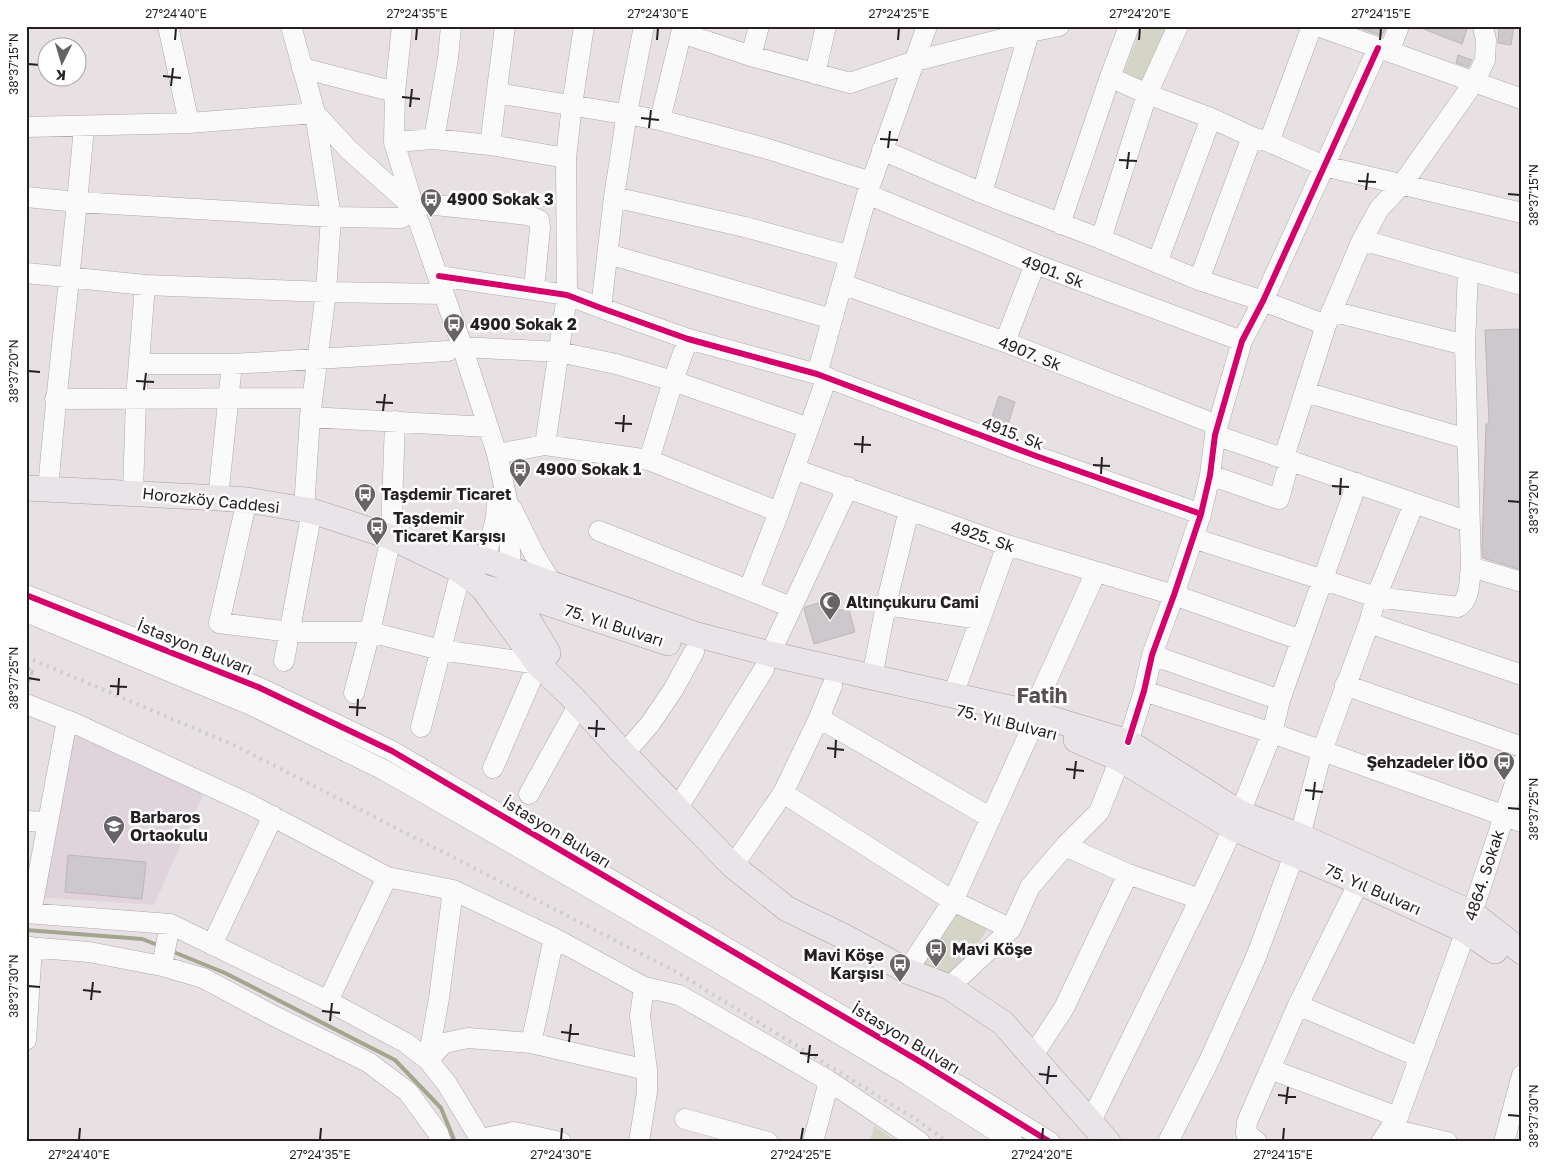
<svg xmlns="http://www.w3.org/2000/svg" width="1548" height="1168" viewBox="0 0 1548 1168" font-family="'Golos Text',sans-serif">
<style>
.built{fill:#e0d3db}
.green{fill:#d4d5c7}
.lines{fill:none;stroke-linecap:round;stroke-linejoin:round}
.stream{stroke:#a2a68f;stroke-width:4}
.building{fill:#cdc8cb;stroke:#bcb7ba}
.minor-casing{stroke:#aea9ac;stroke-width:21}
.major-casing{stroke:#a99ea5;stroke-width:26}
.path{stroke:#c4c1c3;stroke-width:2.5;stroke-dasharray:5 2.5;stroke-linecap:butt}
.minor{stroke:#fbfafb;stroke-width:20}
.major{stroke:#e9e4e7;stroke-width:25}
.rail{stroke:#cecccd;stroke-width:4;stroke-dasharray:2.5 5;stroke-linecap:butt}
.cycleway-casing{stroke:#fff;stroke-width:9}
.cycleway{stroke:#d6006c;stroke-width:6}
.ticks{fill:none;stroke:#231f22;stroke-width:2}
.labels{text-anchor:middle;stroke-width:5;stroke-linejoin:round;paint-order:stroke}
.poi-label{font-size:16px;font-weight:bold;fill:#231f22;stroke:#fff;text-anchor:start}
.street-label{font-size:16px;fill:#231f22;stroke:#fff}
.district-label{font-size:21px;font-weight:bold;fill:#584e54;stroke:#fff}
.neatline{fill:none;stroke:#231f22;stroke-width:2}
.ticks-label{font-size:12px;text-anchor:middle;fill:#231f22}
</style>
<rect width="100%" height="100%" fill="#e7e1e4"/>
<path class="built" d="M69 732 204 793 154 905 37 897Z"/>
<path class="green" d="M1145 26H1172L1146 85 1122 77 1137 38Z
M954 903 990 925 975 948 947 977 922 966Z
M874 1126 898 1142H870Z"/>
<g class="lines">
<path class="stream" d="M26 930 142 939 155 944
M176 953 225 973 395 1060 441 1108 455 1142"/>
</g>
<path class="building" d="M1354 26H1386L1382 36Z
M1416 26H1468L1462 44Z
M1499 26H1514L1511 45 1498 43Z
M1458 55 1472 60 1468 67 1456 63Z
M1522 329V570L1483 558 1482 548 1486 424H1489L1485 330Z
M999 396 1015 402 1006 431 989 425Z
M825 601 827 610H849L855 632 814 644 804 609 805 607Z
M68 855 146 862 142 899 65 892Z"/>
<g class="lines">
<g class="minor-casing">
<path id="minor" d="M168 26 189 123
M291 26 315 113 349 150 414 208 461 343 497 454 507 500 511 569
M402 26 395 92 394 142 414 208
M1318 26 1522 99
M682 33 751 56 850 83 915 61 1030 32 1059 26
M1389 52 1399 26
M751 56 759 26
M302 68 395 92
M815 74 826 26
M1110 77 1147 94 1211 118 1252 137 1269 142 1324 166 1522 213
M497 93 660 120 768 149 871 182
M660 120 683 26
M26 127 189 123 315 113 331 217 326 292 310 417 304 510
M434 139 448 58 451 26
M394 142 434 139 490 145 566 158
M1269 142 1312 26
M490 145 505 26
M882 150 982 193 1101 239 1199 280 1263 301 1326 325
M982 193 1031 26
M867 194 1035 264 1242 341
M26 197 78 202 331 217 401 218 414 208 426 204 528 215 539 220 540 228 534 289
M614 197 745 227 850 256
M1060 224 1110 77 1129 26
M1101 239 1147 94 1178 26
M1362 240 1522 285
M608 254 832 319
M1157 263 1211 118
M26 273 145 285 326 292 444 294
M439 276 567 295 601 308 688 339 817 374 1036 456 1201 514
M1199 280 1252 137
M842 284 1005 342 1217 425
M601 308 614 197 627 113 644 26
M1331 311 1465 345
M1005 342 1035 264
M463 347 559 352 616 364 673 381 809 428
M139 364H232L448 351
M817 374 867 194 927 26
M1305 392 1467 439
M55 399 312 398
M310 417 488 427
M1215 435 1469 522
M545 445 567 295 566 158 572 105 584 26
M497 454 545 445 649 460 779 512
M1284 457 1326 325 1362 240 1379 209 1403 183 1475 81 1485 60 1486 40 1483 26
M649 460 673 381 688 339
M794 469 1007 545 1174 595 1301 640
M1210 475 1279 499 1290 459
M48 490C58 368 74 247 84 126
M133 492 136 399 145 285
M218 498 232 364
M247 500 219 623 290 632H370L441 650 538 664 493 768
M512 509 533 552 552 584
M599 531 791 607
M1193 538 1376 597 1458 607C1471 599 1469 581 1471 567L1465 345 1468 270
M485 560 496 518 497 497
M1471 567 1522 582
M749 589 779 512 827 377
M26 595 258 687 392 751 919 1061 1050 1142
M886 605 980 619
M26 612 251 705 384 770 656 926 910 1076 1013 1142
M1369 623 1522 675
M770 654 848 487
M1152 655 1280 700
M284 661 312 511
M872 677 886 605 909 510
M1345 685 1522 747
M1144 691 1272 733 1522 822
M354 693 370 632 391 537 395 421
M953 695 1007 545
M26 704 74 723 253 806 387 877 453 890 554 938 644 987
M1032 713 1096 572
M819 718 991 818
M421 727 461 571
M1128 742 1144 691 1152 655 1174 595 1201 514 1210 475 1215 435 1242 341 1263 301 1378 48
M624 754 650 724 673 690 694 652
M783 793 953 901 1011 929
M529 794 579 704
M677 809 764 669
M1240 813 1272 733 1280 700 1357 483
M26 821 48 822
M1300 836 1322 751 1369 623 1376 597 1414 504
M1065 846 1128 874 1200 899
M733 866 783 793 819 718 832 686
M26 913 170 924 328 1001 406 1043 428 1060 447 1084 482 1142
M31 913 67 720
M212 945 273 816
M26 947 89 952 162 966 203 978 276 1017 368 1062 408 1092 438 1133 441 1142
M162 966 170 924
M907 971 953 901 1033 725
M949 987 1011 929 1030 887 1065 846 1099 812 1120 759
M328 1001 387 877
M1298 1005 1419 1057
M26 1040 32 947
M531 1043 554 938
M1032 1057 1064 1008 1128 874
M428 1060 444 1043 468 1038 531 1043 647 1070
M428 1060 439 998 453 890
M1270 1069 1398 1117
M685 1119 768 1142
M1090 1123 1200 899 1233 828
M1391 1129 1447 1142
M481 1139 514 1132 561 1142
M639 1142 647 1092V1070L640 1016 644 987 679 995 829 1081 920 1142
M813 1142 829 1081
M1168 1142 1209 1061 1256 957 1294 855
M1257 1142 1246 1133 1247 1122 1298 1005 1359 882
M1381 1142 1398 1117 1466 931 1522 762
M1504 1142 1522 1075"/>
</g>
<g class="major-casing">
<path id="major" d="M26 488 218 498 247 500 312 511 391 537 461 571 482 587 538 664 572 697 624 754 733 866 787 909 843 936 907 971 949 987 1003 1023 1108 1142
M435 546 485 560 694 634 770 654 1032 713 1128 742 1240 813 1300 836 1472 913 1522 952
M512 586 511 591 548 653
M482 587 494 590 511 591 668 643
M1076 740 1120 759 1233 828 1359 882 1466 931 1495 951"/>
</g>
<path class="path" d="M26 668 33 670 29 681 26 680"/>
<use href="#minor" class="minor"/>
<use href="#major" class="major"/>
<path class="rail" d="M26 657 236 746 675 971 917 1120 948 1142"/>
<g class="cycleway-casing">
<path id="cycleway" d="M439 276 567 295 601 308 688 339 817 374 1036 456 1201 514
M26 595 258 687 392 751 919 1061 1050 1142
M1128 742 1144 691 1152 655 1174 595 1201 514 1210 475 1215 435 1242 341 1263 301 1378 48"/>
</g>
<use href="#cycleway" class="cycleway"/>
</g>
<path class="ticks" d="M175 40 176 28M416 40 417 28M657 40 658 28M898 40 899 28M1139 40 1140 28M1380 40 1381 28M28 64 40 65M163 76 181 78M171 86 173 68M402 97 420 99M410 107 412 89M641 118 659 120M649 128 651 110M880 139 898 140M888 148 890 131M1119 160 1137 161M1127 169 1129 152M1358 181 1376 182M1366 190 1368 173M1508 194 1520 195M28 371 40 372M136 381 154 382M144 390 146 373M376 402 393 403M383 411 385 394M615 423 632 424M623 432 624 415M854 444 871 445M862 453 863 436M1093 465 1110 466M1101 474 1102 457M1332 486 1349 487M1340 495 1341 478M1508 501 1520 502M28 678 40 680M110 686 127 687M118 695 119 678M349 707 366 708M357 716 358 699M588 728 605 729M596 737 597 720M827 748 844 750M835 758 836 740M1066 769 1084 771M1074 779 1076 761M1305 790 1323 792M1313 800 1315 782M1508 808 1520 809M28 986 40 987M83 990 101 992M91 1000 93 982M322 1011 340 1013M330 1021 332 1003M561 1032 579 1034M569 1042 571 1024M800 1053 818 1055M808 1063 810 1045M1039 1074 1057 1076M1047 1084 1049 1066M1278 1095 1296 1097M1286 1104 1288 1087M1508 1115 1520 1116M79 1140 80 1128M320 1140 321 1128M561 1140 562 1128M801 1140 803 1128M1042 1140 1043 1128M1283 1140 1284 1128"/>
<defs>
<g id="bus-pin" transform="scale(1.125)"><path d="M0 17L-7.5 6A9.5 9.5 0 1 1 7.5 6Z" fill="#686366" stroke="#fff"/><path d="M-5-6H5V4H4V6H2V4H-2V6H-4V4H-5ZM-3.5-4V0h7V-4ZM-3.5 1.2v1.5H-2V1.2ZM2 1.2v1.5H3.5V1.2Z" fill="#fff"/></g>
<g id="mosque-pin" transform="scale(1.125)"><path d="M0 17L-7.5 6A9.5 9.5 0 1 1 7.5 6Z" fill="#686366" stroke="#fff"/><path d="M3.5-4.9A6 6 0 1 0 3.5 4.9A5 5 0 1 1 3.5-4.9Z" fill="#fff"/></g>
<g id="school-pin" transform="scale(1.125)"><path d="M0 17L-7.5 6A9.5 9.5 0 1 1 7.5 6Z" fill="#686366" stroke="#fff"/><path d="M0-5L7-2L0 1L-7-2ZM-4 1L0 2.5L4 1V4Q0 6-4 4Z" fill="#fff"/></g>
</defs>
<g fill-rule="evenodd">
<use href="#bus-pin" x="431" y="199"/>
<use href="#bus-pin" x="454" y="324"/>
<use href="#bus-pin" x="520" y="469"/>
<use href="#bus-pin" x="365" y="494"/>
<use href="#bus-pin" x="377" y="527"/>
<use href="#mosque-pin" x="830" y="602"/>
<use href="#bus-pin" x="1504" y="762"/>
<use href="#school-pin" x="114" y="826"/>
<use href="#bus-pin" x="936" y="949"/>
<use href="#bus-pin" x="900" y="964"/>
</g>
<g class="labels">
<g class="poi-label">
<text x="447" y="205">4900 Sokak 3</text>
<text x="470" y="330">4900 Sokak 2</text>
<text x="536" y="475">4900 Sokak 1</text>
<text x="381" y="500">Taşdemir Ticaret</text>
<text x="393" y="524">Taşdemir<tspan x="393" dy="18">Ticaret Karşısı</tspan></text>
<text x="846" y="608">Altınçukuru Cami</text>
<text x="1488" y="768" text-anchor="end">Şehzadeler İÖO</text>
<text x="130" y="823">Barbaros<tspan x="130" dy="18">Ortaokulu</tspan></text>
<text x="952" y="955">Mavi Köşe</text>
<text x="884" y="961" text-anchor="end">Mavi Köşe<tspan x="884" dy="18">Karşısı</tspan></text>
</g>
<g class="street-label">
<text transform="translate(1053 271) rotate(21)" y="6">4901. Sk</text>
<text transform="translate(1030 353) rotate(22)" y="6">4907. Sk</text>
<text transform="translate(1013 433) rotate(21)" y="6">4915. Sk</text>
<text transform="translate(211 500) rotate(6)" y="6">Horozköy Caddesi</text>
<text transform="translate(983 536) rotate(19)" y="6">4925. Sk</text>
<text transform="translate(614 625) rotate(18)" y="6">75. Yıl Bulvarı</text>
<text transform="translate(195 647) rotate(22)" y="6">İstasyon Bulvarı</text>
<text transform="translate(1007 722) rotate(14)" y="6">75. Yıl Bulvarı</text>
<text transform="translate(557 832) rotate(31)" y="6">İstasyon Bulvarı</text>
<text transform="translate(1484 875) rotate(-72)" y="6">4864. Sokak</text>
<text transform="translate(1373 889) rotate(24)" y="6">75. Yıl Bulvarı</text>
<text transform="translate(906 1038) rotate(31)" y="6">İstasyon Bulvarı</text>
</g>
<g class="district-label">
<text x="1042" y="703">Fatih</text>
</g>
</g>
<rect width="1548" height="1168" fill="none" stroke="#ffffff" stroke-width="55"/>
<g transform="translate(62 62) rotate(185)"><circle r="24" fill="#ffffff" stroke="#a7a5a7"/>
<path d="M0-4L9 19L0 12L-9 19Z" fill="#686366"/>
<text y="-8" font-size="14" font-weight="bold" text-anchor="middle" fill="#231f22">K</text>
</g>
<rect x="28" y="28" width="1492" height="1112" class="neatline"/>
<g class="ticks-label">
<text x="176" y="18">27°24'40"E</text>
<text x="417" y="18">27°24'35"E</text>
<text x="658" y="18">27°24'30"E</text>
<text x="899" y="18">27°24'25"E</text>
<text x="1140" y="18">27°24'20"E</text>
<text x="1381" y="18">27°24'15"E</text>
<text transform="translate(14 64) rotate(-90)" y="4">38°37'15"N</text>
<text transform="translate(1534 195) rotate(-90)" y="4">38°37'15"N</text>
<text transform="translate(14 371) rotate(-90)" y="4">38°37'20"N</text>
<text transform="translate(1534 502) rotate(-90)" y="4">38°37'20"N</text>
<text transform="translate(14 678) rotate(-90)" y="4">38°37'25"N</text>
<text transform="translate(1534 809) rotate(-90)" y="4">38°37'25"N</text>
<text transform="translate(14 986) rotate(-90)" y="4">38°37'30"N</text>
<text transform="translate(1534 1116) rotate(-90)" y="4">38°37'30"N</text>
<text x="79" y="1159">27°24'40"E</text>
<text x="320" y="1159">27°24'35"E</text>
<text x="561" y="1159">27°24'30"E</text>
<text x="801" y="1159">27°24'25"E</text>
<text x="1042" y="1159">27°24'20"E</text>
<text x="1283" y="1159">27°24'15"E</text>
</g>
</svg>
